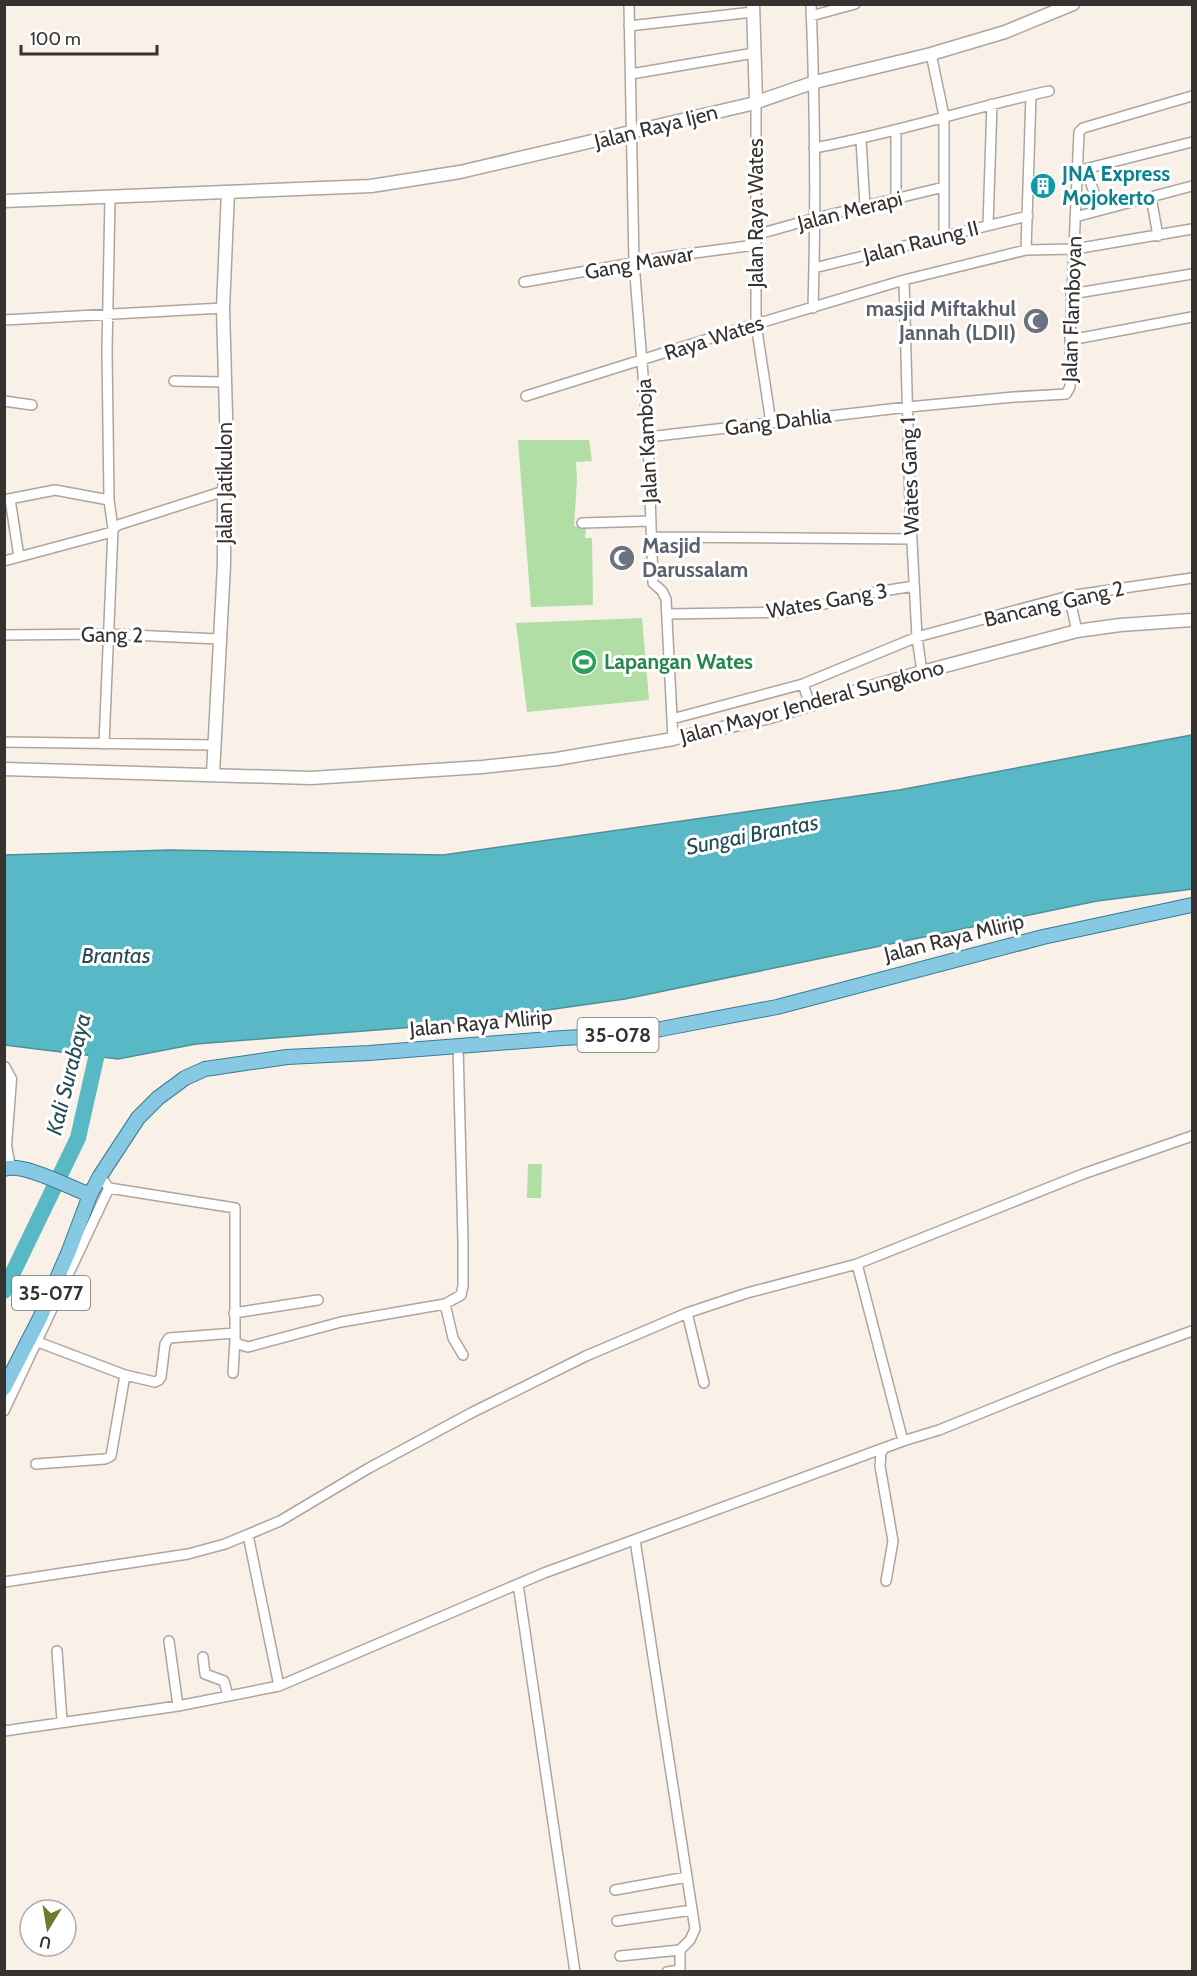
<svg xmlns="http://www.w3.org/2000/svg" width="1197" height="1976" viewBox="0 0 1197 1976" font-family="Cabin,sans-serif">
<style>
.green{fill:#b0dea5}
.water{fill:#59b8c6;stroke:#4e9099;stroke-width:1.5}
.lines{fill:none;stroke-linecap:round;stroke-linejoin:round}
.river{stroke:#59b8c6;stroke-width:16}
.street-casing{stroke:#aea59e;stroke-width:12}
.secondary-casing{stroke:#aea59e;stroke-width:15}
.primary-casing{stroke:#367c96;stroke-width:16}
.street{stroke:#fff;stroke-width:9}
.secondary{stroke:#fff;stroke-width:12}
.primary{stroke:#87c8e2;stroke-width:14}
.labels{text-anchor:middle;stroke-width:6;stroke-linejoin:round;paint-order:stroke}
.shield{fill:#fff;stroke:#72706d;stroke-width:1.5}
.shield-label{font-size:20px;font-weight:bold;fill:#35322f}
.street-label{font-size:21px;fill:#35322f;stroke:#fff}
.culture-label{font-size:21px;font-weight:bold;fill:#0d838f;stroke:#fff;text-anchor:start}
.worship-label{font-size:21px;font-weight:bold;fill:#5b616d;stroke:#fff;text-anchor:end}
.leisure-label{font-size:21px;font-weight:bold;fill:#27864d;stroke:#fff;text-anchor:start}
.water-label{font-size:22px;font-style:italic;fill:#224d54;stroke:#fff}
</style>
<rect width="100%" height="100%" fill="#f9f0e8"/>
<path class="green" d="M518 440H589L592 461 576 462 577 479 574 526 586 529 585 538H592L593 605 531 607Z
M642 618 649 700 527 712 516 623Z
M528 1164H542L541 1198H527Z"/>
<path class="water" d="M1192 735V889L1097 901 625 999 441 1025 196 1044 118 1059 5 1045V855L169 850 443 855 899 790Z"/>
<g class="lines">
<path class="river" d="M4 1291 78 1138 101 1036"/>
<g class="street-casing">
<path id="street" d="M629 4 634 263 648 437 653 583 662 591 666 599 673 739
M811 4C815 105 816 207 813 308
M811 16 855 4
M629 26 753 12
M931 54 944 116V237
M631 74 754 53
M756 101V324L771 423
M861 140 865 206
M814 148C893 134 970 108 1049 91
M1086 169 1100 210
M1077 171 1192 142
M1151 197 1158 236
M896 199V130
M1075 217 1192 186
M988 225 992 104
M755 235 816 218 944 187
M1026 250 1031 95
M814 268 1028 216
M904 280 910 504 917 637 922 672
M524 282 672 256 755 245
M1071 294 1192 274
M4 320 223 308
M1070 340 1192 317
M174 381 224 382
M526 396 756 324 904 280 1026 250 1075 249 1192 229
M4 401 32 405
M648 437 908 407 1014 397 1066 394 1070 387V340L1079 132 1083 128 1192 96
M10 499 19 557
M4 500 55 490 109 500
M582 523 651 521
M113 529 118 525 224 491
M652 537 912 539
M4 561 112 532
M1069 596 1077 631
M667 614 790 612 871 593 914 586
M4 635 109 634 219 639
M803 684 810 705
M672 719 803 684 917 637 1069 596 1192 578
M4 742 214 745
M104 744 113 529 109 500 107 351 110 197
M100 1176 109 1188 235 1208V1340L233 1373
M857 1264 903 1441 939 1430 1115 1359 1192 1331
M445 1304 453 1338 463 1355
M234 1313 318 1300
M687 1313 704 1383
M235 1340 238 1344 248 1347 341 1322 445 1304 461 1295 463 1286V1241L458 1046
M38 1342 125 1375 155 1382 159 1380 161 1377 165 1344 169 1338 235 1333
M4 1411 109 1188
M884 1448 881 1453 880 1466 893 1541 886 1581
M36 1464 105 1459 111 1456 125 1375
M635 1540 695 1929 690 1940 680 1950V1972
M4 1582 188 1554 225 1544 280 1521 369 1468 473 1412 586 1356 687 1313 747 1293 857 1264 1083 1174 1192 1136
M518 1584 575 1972
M169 1641 178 1706
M57 1651 62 1721
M203 1657 205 1674 224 1681 228 1696
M279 1686 544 1573 903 1441
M4 1731 178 1706 279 1686 248 1535
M615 1890 687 1877
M617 1921 692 1910
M620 1956 680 1950
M667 1972 680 1970"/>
</g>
<g class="secondary-casing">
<path id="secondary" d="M753 4 756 101
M4 201 371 186 460 172 751 104 815 82 931 54 1005 32 1073 4
M4 769 311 778 482 767 557 759 673 739 766 718 922 672 1077 631 1120 625 1192 620
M213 774 224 564V491L227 451 223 308 228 192
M4 1068 10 1079 5 1146 9 1167"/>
</g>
<g class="primary-casing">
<path id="primary" d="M4 1169C23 1162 71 1188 90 1195
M4 1388 40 1318 69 1251 90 1195 100 1176 138 1118 158 1098 185 1078 205 1069 287 1057 369 1053 563 1038 623 1035 661 1029 777 1007 1043 937 1192 905"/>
</g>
<use href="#street" class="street"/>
<use href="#secondary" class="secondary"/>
<use href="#primary" class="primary"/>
</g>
<defs>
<g id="building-disc" transform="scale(1.35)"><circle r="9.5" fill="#0f9aa8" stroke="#fff"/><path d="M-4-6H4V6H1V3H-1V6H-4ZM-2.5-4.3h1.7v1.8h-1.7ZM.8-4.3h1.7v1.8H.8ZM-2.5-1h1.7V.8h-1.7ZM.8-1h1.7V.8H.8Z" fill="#fff"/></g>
<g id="mosque-disc" transform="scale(1.35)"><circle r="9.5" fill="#6b7280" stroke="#fff"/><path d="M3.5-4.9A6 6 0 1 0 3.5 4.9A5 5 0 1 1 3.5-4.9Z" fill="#fff"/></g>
<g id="stadium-disc" transform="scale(1.35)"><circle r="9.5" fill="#2e9e5b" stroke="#fff"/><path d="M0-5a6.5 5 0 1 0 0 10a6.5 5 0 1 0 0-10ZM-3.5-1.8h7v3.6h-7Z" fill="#fff"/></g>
</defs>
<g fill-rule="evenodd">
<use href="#building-disc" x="1043" y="186"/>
<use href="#mosque-disc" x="1036" y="321"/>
<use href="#mosque-disc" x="622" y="558"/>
<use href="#stadium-disc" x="584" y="662"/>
</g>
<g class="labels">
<g class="shield">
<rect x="577.5" y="1018" width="81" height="34" rx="4.5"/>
<rect x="12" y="1276" width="78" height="34" rx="4.5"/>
</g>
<g class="shield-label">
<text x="618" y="1042">35-078</text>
<text x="51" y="1300">35-077</text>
</g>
<g class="street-label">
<text transform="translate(656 127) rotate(-14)" y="7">Jalan Raya Ijen</text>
<text transform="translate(850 211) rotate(-14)" y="7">Jalan Merapi</text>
<text transform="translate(756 213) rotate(-90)" y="7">Jalan Raya Wates</text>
<text transform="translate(921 242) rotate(-14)" y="7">Jalan Raung II</text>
<text transform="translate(639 263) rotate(-10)" y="7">Gang Mawar</text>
<text transform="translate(1072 309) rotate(-88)" y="7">Jalan Flamboyan</text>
<text transform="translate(714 338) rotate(-18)" y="7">Raya Wates</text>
<text transform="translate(778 422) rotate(-7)" y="7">Gang Dahlia</text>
<text transform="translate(647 441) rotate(-93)" y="7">Jalan Kamboja</text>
<text transform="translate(910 476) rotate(-92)" y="7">Wates Gang 1</text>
<text transform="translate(225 483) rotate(-90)" y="7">Jalan Jatikulon</text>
<text transform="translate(827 601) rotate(-10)" y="7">Wates Gang 3</text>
<text transform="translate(1054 604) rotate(-13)" y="7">Bancang Gang 2</text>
<text transform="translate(112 635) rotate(1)" y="7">Gang 2</text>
<text transform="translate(812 702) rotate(-15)" y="7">Jalan Mayor Jenderal Sungkono</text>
<text transform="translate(954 938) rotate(-14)" y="7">Jalan Raya Mlirip</text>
<text transform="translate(481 1023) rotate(-5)" y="7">Jalan Raya Mlirip</text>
</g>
<g class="culture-label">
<text x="1062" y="181">JNA Express<tspan x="1062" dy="24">Mojokerto</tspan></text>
</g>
<g class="worship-label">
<text x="1016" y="316">masjid Miftakhul<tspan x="1016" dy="24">Jannah (LDII)</tspan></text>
<text x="642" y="553" text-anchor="start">Masjid<tspan x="642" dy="24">Darussalam</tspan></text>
</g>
<g class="leisure-label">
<text x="604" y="669">Lapangan Wates</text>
</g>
<g class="water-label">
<text transform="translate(752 834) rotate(-11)" y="8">Sungai Brantas</text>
<text x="116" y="963">Brantas</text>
<text transform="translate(68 1074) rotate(-76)" y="8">Kali Surabaya</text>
</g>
</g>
<rect width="1197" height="1976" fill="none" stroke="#35322f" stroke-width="12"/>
<g transform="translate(48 1928) rotate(191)"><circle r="28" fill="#ffffff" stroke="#aeadac" stroke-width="1.5"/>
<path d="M0-4.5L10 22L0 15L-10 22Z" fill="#6c7d2d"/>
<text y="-9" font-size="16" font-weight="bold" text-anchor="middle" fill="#35322f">U</text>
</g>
<path d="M21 45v9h136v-9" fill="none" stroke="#35322f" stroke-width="3"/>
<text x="30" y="45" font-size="18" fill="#35322f" stroke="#ffffff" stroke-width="4.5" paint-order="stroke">100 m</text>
</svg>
